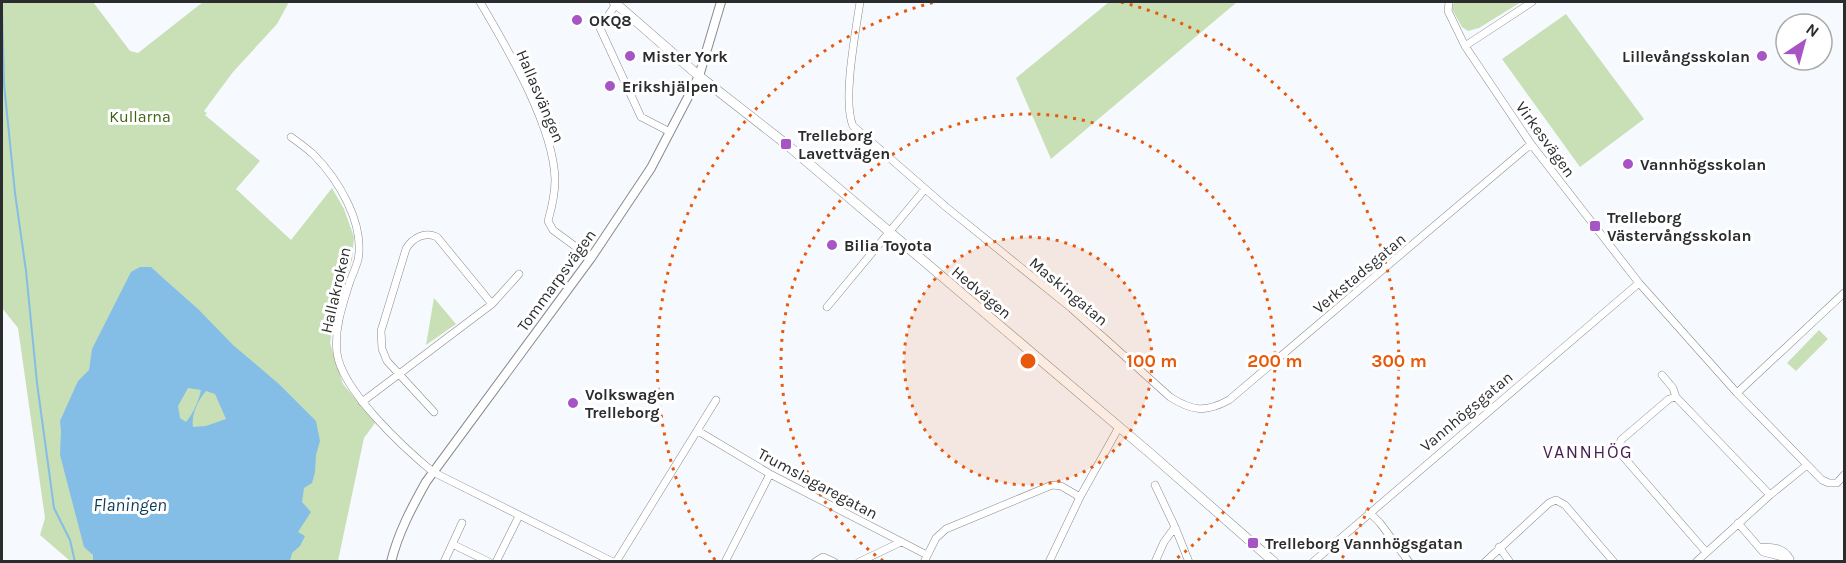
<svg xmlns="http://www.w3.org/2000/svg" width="1846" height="563" viewBox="0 0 1846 563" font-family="Karla,sans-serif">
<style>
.green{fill:#c9dfb6}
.water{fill:#84bee6;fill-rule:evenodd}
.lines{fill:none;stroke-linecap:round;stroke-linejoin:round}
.stream{stroke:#84bee6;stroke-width:2}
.minor-casing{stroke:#878a8e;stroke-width:8}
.tertiary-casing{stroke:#878a8e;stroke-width:10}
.secondary-casing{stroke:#878a8e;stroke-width:10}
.minor{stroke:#fff;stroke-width:7}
.tertiary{stroke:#fff;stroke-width:8}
.secondary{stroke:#fff;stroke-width:9}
.ring{fill:none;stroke:#e8590c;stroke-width:3;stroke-dasharray:3 6}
.poi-dot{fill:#a755c4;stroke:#fff;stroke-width:2}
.labels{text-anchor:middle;stroke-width:6;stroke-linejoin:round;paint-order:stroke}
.poi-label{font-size:16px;font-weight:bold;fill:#2b2c2e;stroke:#fff;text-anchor:start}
.street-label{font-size:16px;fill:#2b2c2e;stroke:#fff}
.park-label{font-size:16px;fill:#406312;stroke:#fff}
.neighbourhood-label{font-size:18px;letter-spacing:1.5px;fill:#471f54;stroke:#fff}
.water-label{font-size:18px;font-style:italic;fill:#0c3b57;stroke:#fff}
.centre{fill:#e8590c;stroke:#fff;stroke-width:3}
.ring-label{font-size:18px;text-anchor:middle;font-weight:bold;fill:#e8590c;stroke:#fff;stroke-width:6;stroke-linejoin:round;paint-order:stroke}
</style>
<rect width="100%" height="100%" fill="#f6fafe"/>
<path class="green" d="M2 2H93L130 51 138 53 203 2H289L277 24 233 72 204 111 207 113 205 115 260 161 236 189 291 240 332 188 344 209 354 237 352 260 335 311 330 343 343 384 375 423 364 438 338 561H70L40 535 45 518 18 328 2 308Z
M1109 2H1237L1051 159 1016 78Z
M1454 2H1521L1479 28 1468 31 1462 27 1452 9Z
M1566 14 1644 119 1580 167 1502 59Z
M434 298 456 324 426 345Z
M1819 330 1828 339 1796 371 1787 363Z"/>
<path class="water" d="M140 267H151L163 278 198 309 233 345 280 385 316 421 320 441 316 455 315 472 312 483 304 488 302 502 311 512 298 532 305 536 300 546 292 553 290 561H93V555L84 547 60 455 61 431 60 421 78 381 89 370 92 349 131 272ZM188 388 201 390C199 400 193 414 186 422L180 418 178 406ZM206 391 215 394 226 419 206 426 193 427C191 415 198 400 206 391Z"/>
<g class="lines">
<path class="stream" d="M2 10 4 84 15 193 26 271 37 383 54 508 70 540 75 562"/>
<g class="minor-casing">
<path id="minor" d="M480 2C507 48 554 126 555 180 555 194 552 207 548 221L553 230 591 258
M860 2C856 30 842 101 853 126L946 207 1071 308 1170 397C1192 411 1205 413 1229 400L1531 144
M1449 2 1448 11 1465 46 1531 144 1639 283 1737 393 1822 480 1829 483H1837L1844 475
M616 4 600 28 641 117 670 132
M1465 46 1532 2
M291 137C298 142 306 148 313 154 338 179 365 223 358 260 356 267 353 274 350 281 343 304 334 328 337 353 342 391 404 448 433 472L613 562
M827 307 925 189
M1662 375 1673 388 1676 397 1770 495
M1737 393 1844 293
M1676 397 1669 399 1621 440 1619 447 1620 453 1706 552
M362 402 492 304 519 274
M434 412 387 361 382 349 381 331 406 249C412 238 425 231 437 237L492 304
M698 431 770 474 927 555
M1155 485 1175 527 1189 562
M1369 512 1380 523 1409 562
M1738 523 1763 552 1790 559
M452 544 489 562
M1499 547 1510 562
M1759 547C1772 547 1784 547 1790 559
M444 562 462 523
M496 562 519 516
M616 562 716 400
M725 562 770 474
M815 562 823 557 834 562
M859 562 901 542
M924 562 936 538 946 529 1052 485 1061 486 1080 497
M1049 562 1080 497 1119 427
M1155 562 1164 542 1175 527
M1313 562 1639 283
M1485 562 1549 503 1556 500 1565 505 1614 562
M1696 562 1770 495 1807 465"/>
</g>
<g class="tertiary-casing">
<path id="tertiary" d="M391 562C398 533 412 507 426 482L591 258 651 168 699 76 721 2"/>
</g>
<g class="secondary-casing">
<path id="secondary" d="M614 2 699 76 786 144 1151 454 1274 562"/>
</g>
<use href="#minor" class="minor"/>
<use href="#tertiary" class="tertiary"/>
<use href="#secondary" class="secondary"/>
</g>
<circle cx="1028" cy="361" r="124" fill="#e8590c" fill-opacity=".12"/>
<g class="ring">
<circle cx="1028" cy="361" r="124"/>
<path d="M883 561A247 247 0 1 1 1173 561"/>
<path d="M715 560A371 371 0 0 1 935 2M1121 2A371 371 0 0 1 1341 560"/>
</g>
<g class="poi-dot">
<circle cx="577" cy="20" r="6"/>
<circle cx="630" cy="56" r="6"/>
<circle cx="1762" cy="56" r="6"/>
<circle cx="610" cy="86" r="6"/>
<rect x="780" y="138" width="12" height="12" rx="3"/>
<circle cx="1628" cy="164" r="6"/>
<rect x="1589" y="220" width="12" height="12" rx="3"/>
<circle cx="832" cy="245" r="6"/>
<circle cx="573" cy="403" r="6"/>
<rect x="1247" y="537" width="12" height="12" rx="3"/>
</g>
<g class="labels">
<g class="poi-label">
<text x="589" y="26">OKQ8</text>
<text x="642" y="62">Mister York</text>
<text x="1750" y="62" text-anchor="end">Lillevångsskolan</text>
<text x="622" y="92">Erikshjälpen</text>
<text x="798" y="141">Trelleborg<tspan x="798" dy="18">Lavettvägen</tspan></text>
<text x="1640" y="170">Vannhögsskolan</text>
<text x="1607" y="223">Trelleborg<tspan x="1607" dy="18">Västervångsskolan</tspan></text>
<text x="844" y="251">Bilia Toyota</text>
<text x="585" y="400">Volkswagen<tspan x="585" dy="18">Trelleborg</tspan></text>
<text x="1265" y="549">Trelleborg Vannhögsgatan</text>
</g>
<g class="street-label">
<text transform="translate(541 96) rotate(67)" y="6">Hallasvängen</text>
<text transform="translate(1546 139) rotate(54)" y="6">Virkesvägen</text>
<text transform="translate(1359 273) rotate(-40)" y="6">Verkstadsgatan</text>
<text transform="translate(556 280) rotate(-54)" y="6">Tommarpsvägen</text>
<text transform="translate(335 290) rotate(-77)" y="6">Hallakroken</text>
<text transform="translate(1069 291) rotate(40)" y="6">Maskingatan</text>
<text transform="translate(982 292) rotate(40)" y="6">Hedvägen</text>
<text transform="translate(1466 411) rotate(-40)" y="6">Vannhögsgatan</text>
<text transform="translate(818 483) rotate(28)" y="6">Trumslagaregatan</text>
</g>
<g class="park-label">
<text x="140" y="122">Kullarna</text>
</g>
<g class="neighbourhood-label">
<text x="1588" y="458">VANNHÖG</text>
</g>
<g class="water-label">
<text x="130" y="511">Flaningen</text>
</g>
</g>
<circle cx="1028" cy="361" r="9" class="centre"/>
<g class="ring-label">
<text x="1152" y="367">100 m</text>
<text x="1275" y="367">200 m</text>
<text x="1399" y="367">300 m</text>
</g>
<rect width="1846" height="563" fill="none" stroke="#2b2c2e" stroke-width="6"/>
<g transform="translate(1804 42) rotate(36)"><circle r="28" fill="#ffffff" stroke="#aaabab" stroke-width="1.5"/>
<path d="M0-4.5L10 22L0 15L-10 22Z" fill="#a755c4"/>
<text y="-9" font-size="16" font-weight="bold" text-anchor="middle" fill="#2b2c2e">N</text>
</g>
</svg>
